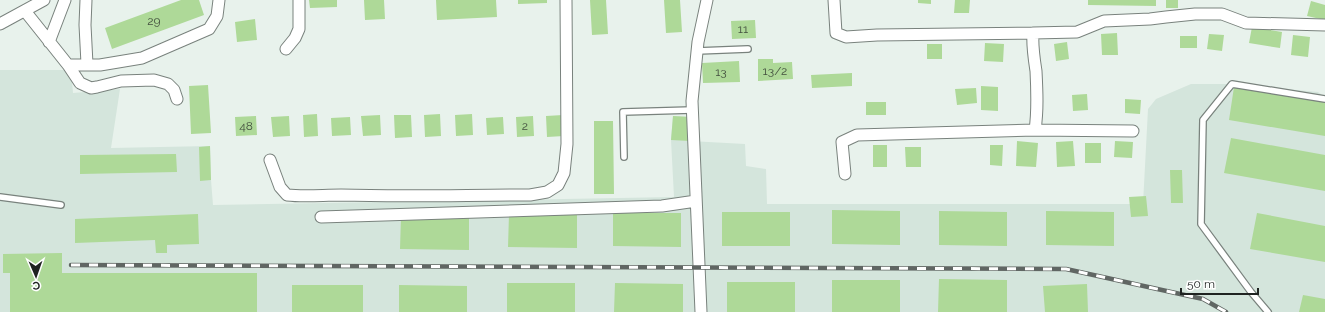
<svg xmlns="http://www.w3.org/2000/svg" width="1325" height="312" viewBox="0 0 1325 312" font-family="Raleway,sans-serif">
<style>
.built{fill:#d4e5dc}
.building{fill:#aed998}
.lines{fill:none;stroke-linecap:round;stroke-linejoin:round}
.service-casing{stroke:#79827d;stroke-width:8}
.minor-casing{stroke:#79827d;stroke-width:13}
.service{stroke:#fff;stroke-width:5.5}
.minor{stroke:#fff;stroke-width:11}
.rail-casing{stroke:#606663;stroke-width:4.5}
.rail{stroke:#fff;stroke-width:3;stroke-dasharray:9;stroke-linecap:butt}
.labels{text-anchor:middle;stroke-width:3;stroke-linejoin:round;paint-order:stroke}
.number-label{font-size:12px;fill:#43503f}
</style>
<rect width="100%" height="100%" fill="#e8f2ec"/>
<path class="built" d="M0 70H71L73 93 120 89 111 148 210 146 211 180 213 205 674 197 671 140 673 116 691 117 690 141 745 144 746 166 766 169 767 204H1143L1148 109 1156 99 1191 84H1232L1318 92 1325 97V312H0Z"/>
<path class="building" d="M181 0H199L204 15 112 49 105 28Z
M309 0H337V7L310 8Z
M364 0H384L385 19 365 20Z
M436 0H496L497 17 437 20Z
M518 0H547V3L518 4Z
M590 0H606L608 34 592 35Z
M664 0H680L682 32 666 33Z
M918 0H931V4L918 3Z
M955 0H970L969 13H954Z
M1088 0H1156V6L1088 5Z
M1166 0H1178V8H1166Z
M1311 1 1325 5V20L1307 16Z
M255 19 257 40 237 42 235 22Z
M755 20 756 38 732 39 731 21Z
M1252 27 1282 32 1280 48 1249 43Z
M1117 33 1118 55H1102L1101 34Z
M1209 34 1224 35 1222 51 1207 49Z
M1293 35 1310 37 1308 57 1291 55Z
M1180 36H1197V48H1180Z
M1067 42 1069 59 1056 61 1054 44Z
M985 43 1004 44 1003 62 984 61Z
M927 44H942V59H927Z
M758 59H773V63L792 62 793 79 758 81Z
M739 61 740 82 703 83 702 63Z
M852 73V86L812 88 811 75Z
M208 85 211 133 191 134 189 86Z
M981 86 998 87V111L981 110Z
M1234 87 1325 99V136L1229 120Z
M976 88 977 103 957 105 955 89Z
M1087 94 1088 110 1073 111 1072 95Z
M1125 99 1141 100 1140 114 1125 113Z
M866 102H886V115H866Z
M317 114 318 136 304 137 303 115Z
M440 114 441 136 425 137 424 115Z
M472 114 473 135 456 136 455 115Z
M380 115 381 135 363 136 361 116Z
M394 115H411L412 137 395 138Z
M563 115 564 136 547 137 546 116Z
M256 116 257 135 236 136 235 117Z
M289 116 290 136 273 137 271 117Z
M533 116 534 136 517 137 516 117Z
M673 116 691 117 690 141 671 140Z
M350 117 351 135 332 136 331 118Z
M503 117 504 134 487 135 486 118Z
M594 121H613L614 194H594Z
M1231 138 1325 155V191L1224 173Z
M1017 141 1038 143 1036 167 1016 166Z
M1073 141 1075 166 1057 167 1056 142Z
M1115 141 1133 142 1132 158 1114 157Z
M1085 143H1101V163H1085Z
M873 145H887V167H873Z
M990 145H1003L1002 166 990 165Z
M210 146 211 180 200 181 199 147Z
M905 147H921V167H906Z
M176 154 177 172 80 174V155Z
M1170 170H1182L1183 203H1171Z
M1146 196 1148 216 1131 217 1129 197Z
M832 210 900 211V245L832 244Z
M939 211 1007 212V246L939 245Z
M1046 211 1114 212V246L1046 245Z
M722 212H790V246H722Z
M613 213H681V247L613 246Z
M1257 213 1325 226V262L1250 249Z
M198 214 199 244 167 245V253H156L155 240 75 243V219Z
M509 214H577V248L508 247Z
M401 216H469V250L400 249Z
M62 253V273H257V312H10V273H3V254Z
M939 279 1007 280V312H938Z
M832 280H900V312H832Z
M727 282H795V312H727Z
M507 283H575V312H507Z
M615 283 683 284V312H614Z
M1087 284 1088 312H1045L1043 286Z
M292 285H363V312H292Z
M399 285 467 286V312H399Z
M1303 295 1325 299V312H1299Z"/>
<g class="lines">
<g class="service-casing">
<path id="service" d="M697 51 748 49
M624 157 623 112 692 110
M0 197 61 205
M1268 312 1251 292 1201 224 1203 120 1232 84 1325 99"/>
</g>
<g class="minor-casing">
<path id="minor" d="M86 0 85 25 87 64
M834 0 836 33 846 37 877 35 1033 33
M25 11 68 65 80 83 91 88 97 87 121 81 154 80 168 84 174 90 177 99
M0 24 44 0
M49 42 65 0
M286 49 295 38 299 29V0
M68 65H100L142 58 209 29 217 16 219 0
M1133 131 1035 130C1038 110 1037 91 1036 71 1034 58 1032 46 1033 33L1077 32 1104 21 1150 19 1166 17 1195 14H1222L1246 23 1325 25
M270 160 280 187 287 195C305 197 323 195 341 195 404 197 467 195 530 195L547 192 558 185 564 173 567 144 566 0
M845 174 842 142 857 135 1035 130
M321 217 662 206 696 201
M701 312 692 101 698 42 707 0"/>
</g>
<use href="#service" class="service"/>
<use href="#minor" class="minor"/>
<g class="rail-casing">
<path id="rail" d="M71 265 1066 269 1203 299 1226 312"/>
</g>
<use href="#rail" class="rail"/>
</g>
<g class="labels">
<g class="number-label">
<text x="154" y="25">29</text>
<text x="743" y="33">11</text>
<text x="775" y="75">13/2</text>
<text x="721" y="76">13</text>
<text x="246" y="130">48</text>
<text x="525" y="130">2</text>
</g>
</g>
<g transform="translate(36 276) rotate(178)" stroke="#ffffff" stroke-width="3" paint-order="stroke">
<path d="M0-3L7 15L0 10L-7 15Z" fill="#1f2321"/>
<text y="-6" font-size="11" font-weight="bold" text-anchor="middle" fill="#1f2321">С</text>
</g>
<path d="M1181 288v6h77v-6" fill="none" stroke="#1f2321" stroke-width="2"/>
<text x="1187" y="288" font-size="12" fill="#1f2321" stroke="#ffffff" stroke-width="3" paint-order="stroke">50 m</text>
</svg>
